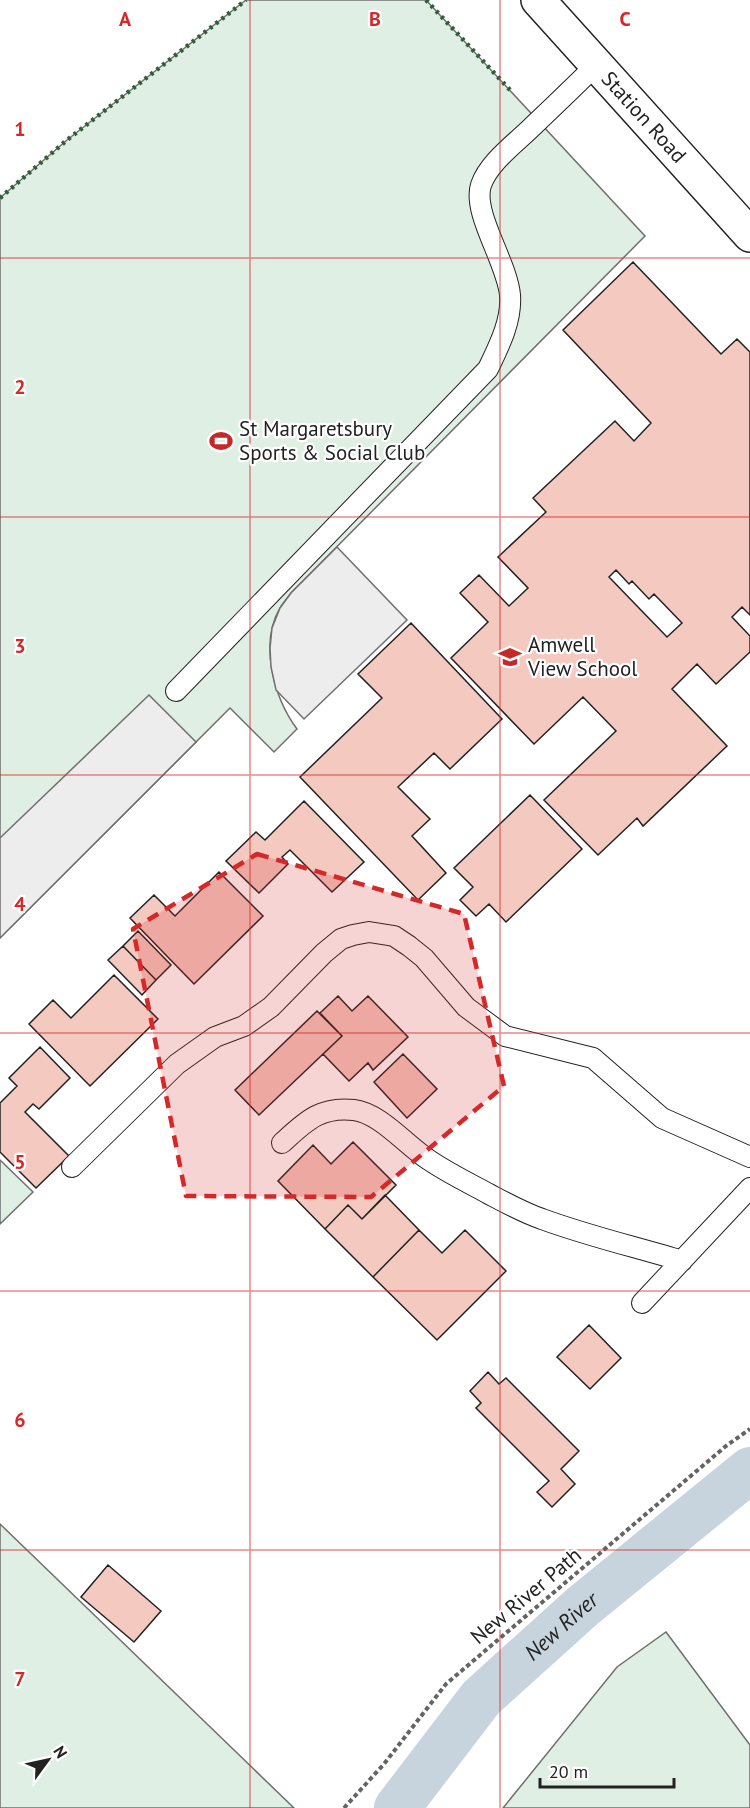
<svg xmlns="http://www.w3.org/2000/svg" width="750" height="1808" viewBox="0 0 750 1808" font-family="'PT Sans',sans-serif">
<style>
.green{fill:#e0efe3;stroke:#6f6f6f;stroke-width:1.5}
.parking{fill:#ededed;stroke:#6f6f6f;stroke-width:1.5}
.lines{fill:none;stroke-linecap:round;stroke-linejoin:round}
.canal{stroke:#c7d3dd;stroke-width:46}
.building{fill:#f3c9c0;stroke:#222;stroke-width:1.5;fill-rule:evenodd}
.lane-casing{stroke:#222;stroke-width:22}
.secondary-casing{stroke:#222;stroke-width:36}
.path{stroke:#646464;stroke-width:4;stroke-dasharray:4.5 3;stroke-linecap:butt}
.lane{stroke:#fff;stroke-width:20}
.secondary{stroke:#fff;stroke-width:33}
.hedge{stroke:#2f5e38;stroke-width:4.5;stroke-dasharray:3 4.5;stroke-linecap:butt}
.marked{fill:#d62828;fill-opacity:0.2;stroke:#d62828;stroke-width:4.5;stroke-dasharray:12 8;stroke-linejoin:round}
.grid{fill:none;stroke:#d62828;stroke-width:1.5;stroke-opacity:0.55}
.labels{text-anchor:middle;stroke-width:4.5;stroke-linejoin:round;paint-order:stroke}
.street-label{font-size:21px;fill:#222;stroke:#fff}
.poi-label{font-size:21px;fill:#222;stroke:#fff;text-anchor:start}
.water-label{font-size:22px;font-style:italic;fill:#222;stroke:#fff}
.grid-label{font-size:20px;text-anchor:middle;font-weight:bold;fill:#d62828;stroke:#fff;stroke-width:4.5;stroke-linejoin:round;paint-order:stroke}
</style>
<rect width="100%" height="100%" fill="#fff"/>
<path class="green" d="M246 0H426L645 236 291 593C288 598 283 602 280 608 259 644 274 698 297 729L274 752 230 708 0 938V198L67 140Z
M0 1160 33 1192 0 1224Z
M0 1524 294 1808H0Z
M666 1632 750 1745V1808H503L617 1667Z"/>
<path class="parking" d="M337 547 407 620 304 719 276 690 271 667 270 648 272 628 280 608 291 593Z
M149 695 196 742 0 938V838Z"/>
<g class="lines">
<path class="canal" id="s1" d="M397 1808 481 1698 583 1606 750 1470"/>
</g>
<path class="building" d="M633 262 721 354 737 339 750 352V615L742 607 732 617 750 636V652L716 684 697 664 672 689 727 746 643 826 637 818 598 855 544 800 616 731 583 697 534 744 451 658 488 622 460 593 479 575 509 606 528 588 498 557 546 512 533 498 615 421 634 441 651 423 563 330ZM616 570 629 584 632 581 649 599 654 594 682 623 667 637 609 577Z
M411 623 502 719 450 769 434 753 398 787 430 819 412 836 446 873 418 900 300 777 382 698 358 674Z
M530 795 582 849 506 922 489 904 476 916 460 900 473 887 454 868Z
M304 801 364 862 332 892 290 850 282 857 288 864 259 893 226 861 256 832 265 840Z
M219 872 263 916 194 984 130 918 154 895 175 916Z
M138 931 171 965 156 980 123 946Z
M123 946 156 980 142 995 108 960Z
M114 975 158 1019 90 1086 29 1024 53 1000 71 1018Z
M338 996 352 1011 368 996 408 1037 373 1070 368 1063 349 1081 323 1054 342 1036 320 1013Z
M317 1011 342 1036 259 1115 235 1090Z
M40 1047 70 1078 39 1109 33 1104 25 1112 69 1156 36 1188 0 1152V1103L17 1086 9 1078Z
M403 1054 437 1089 407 1118 374 1082Z
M353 1142 396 1185 362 1219 348 1205 325 1229 278 1181 313 1145 331 1164Z
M385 1195 419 1230 373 1277 325 1229 348 1205 362 1219Z
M419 1230 442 1253 465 1230 506 1271 437 1340 373 1277Z
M589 1325 621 1358 590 1389 557 1357Z
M488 1372 499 1384 506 1378 579 1451 561 1469 575 1484 552 1507 537 1492 549 1481 476 1408 481 1403 470 1391Z
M108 1565 161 1611 134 1642 81 1597Z"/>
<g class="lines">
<g class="lane-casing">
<path id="lane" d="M176 691 488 369C499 346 512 321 510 295 507 262 472 213 481 185 489 162 516 143 533 126 554 106 575 86 596 65
M282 1143C305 1122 320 1106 354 1110 380 1113 407 1146 429 1160 448 1173 469 1183 489 1194 506 1203 524 1213 542 1219 588 1236 636 1247 682 1261
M72 1167 177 1064 215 1037 244 1026 271 1007 324 953 341 939 353 935 369 932 394 936 409 946 424 958 466 1007 505 1036 593 1058 662 1118 750 1157
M642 1303 750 1188"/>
</g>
<g class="secondary-casing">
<g id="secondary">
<path id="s2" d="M538 0 750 235"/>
</g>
</g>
<path class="path" d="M344 1808 384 1764 446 1684 726 1446 750 1429"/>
<use href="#lane" class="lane"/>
<use href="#secondary" class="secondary"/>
<path class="hedge" d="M426 0 512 92
M0 198 67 140 246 0"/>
</g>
<path class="marked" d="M257 854 464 914 504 1086 371 1197 186 1196 133 929Z"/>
<path class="grid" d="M250 0V1808M500 0V1808M0 258H750M0 517H750M0 775H750M0 1033H750M0 1291H750M0 1550H750"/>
<defs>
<g id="stadium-bare" transform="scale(1.8)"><path d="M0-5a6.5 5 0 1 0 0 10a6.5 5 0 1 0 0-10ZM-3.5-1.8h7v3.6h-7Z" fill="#c62828" stroke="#fff" stroke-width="2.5" paint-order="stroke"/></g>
<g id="school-bare" transform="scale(1.8)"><path d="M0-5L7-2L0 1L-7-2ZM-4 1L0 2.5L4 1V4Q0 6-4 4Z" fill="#c62828" stroke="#fff" stroke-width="2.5" paint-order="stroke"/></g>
</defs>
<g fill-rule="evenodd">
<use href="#stadium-bare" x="221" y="441"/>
<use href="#school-bare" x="510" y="657"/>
</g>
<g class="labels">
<g class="street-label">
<text dy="7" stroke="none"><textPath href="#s2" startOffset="158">Station Road</textPath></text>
<text transform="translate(526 1596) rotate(-40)" y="7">New River Path</text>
</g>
<g class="poi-label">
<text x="239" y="436">St Margaretsbury<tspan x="239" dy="24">Sports &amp; Social Club</tspan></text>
<text x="528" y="652">Amwell<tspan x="528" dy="24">View School</tspan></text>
</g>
<g class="water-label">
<text dy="8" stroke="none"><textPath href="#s1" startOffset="246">New River</textPath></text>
</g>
</g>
<g class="grid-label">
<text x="125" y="26">A</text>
<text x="375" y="26">B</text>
<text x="625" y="26">C</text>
<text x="20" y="136">1</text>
<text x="20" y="394">2</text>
<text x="20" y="653">3</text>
<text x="20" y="911">4</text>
<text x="20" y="1169">5</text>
<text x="20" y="1427">6</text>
<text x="20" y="1686">7</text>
</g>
<g transform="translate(48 1760) rotate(57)" stroke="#ffffff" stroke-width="4.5" paint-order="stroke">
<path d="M0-4.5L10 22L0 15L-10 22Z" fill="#222222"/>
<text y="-9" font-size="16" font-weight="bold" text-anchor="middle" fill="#222222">N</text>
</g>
<path d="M540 1778v9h134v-9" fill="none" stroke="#222222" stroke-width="3"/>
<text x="549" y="1778" font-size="18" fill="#222222" stroke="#ffffff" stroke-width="4.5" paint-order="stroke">20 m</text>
</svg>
